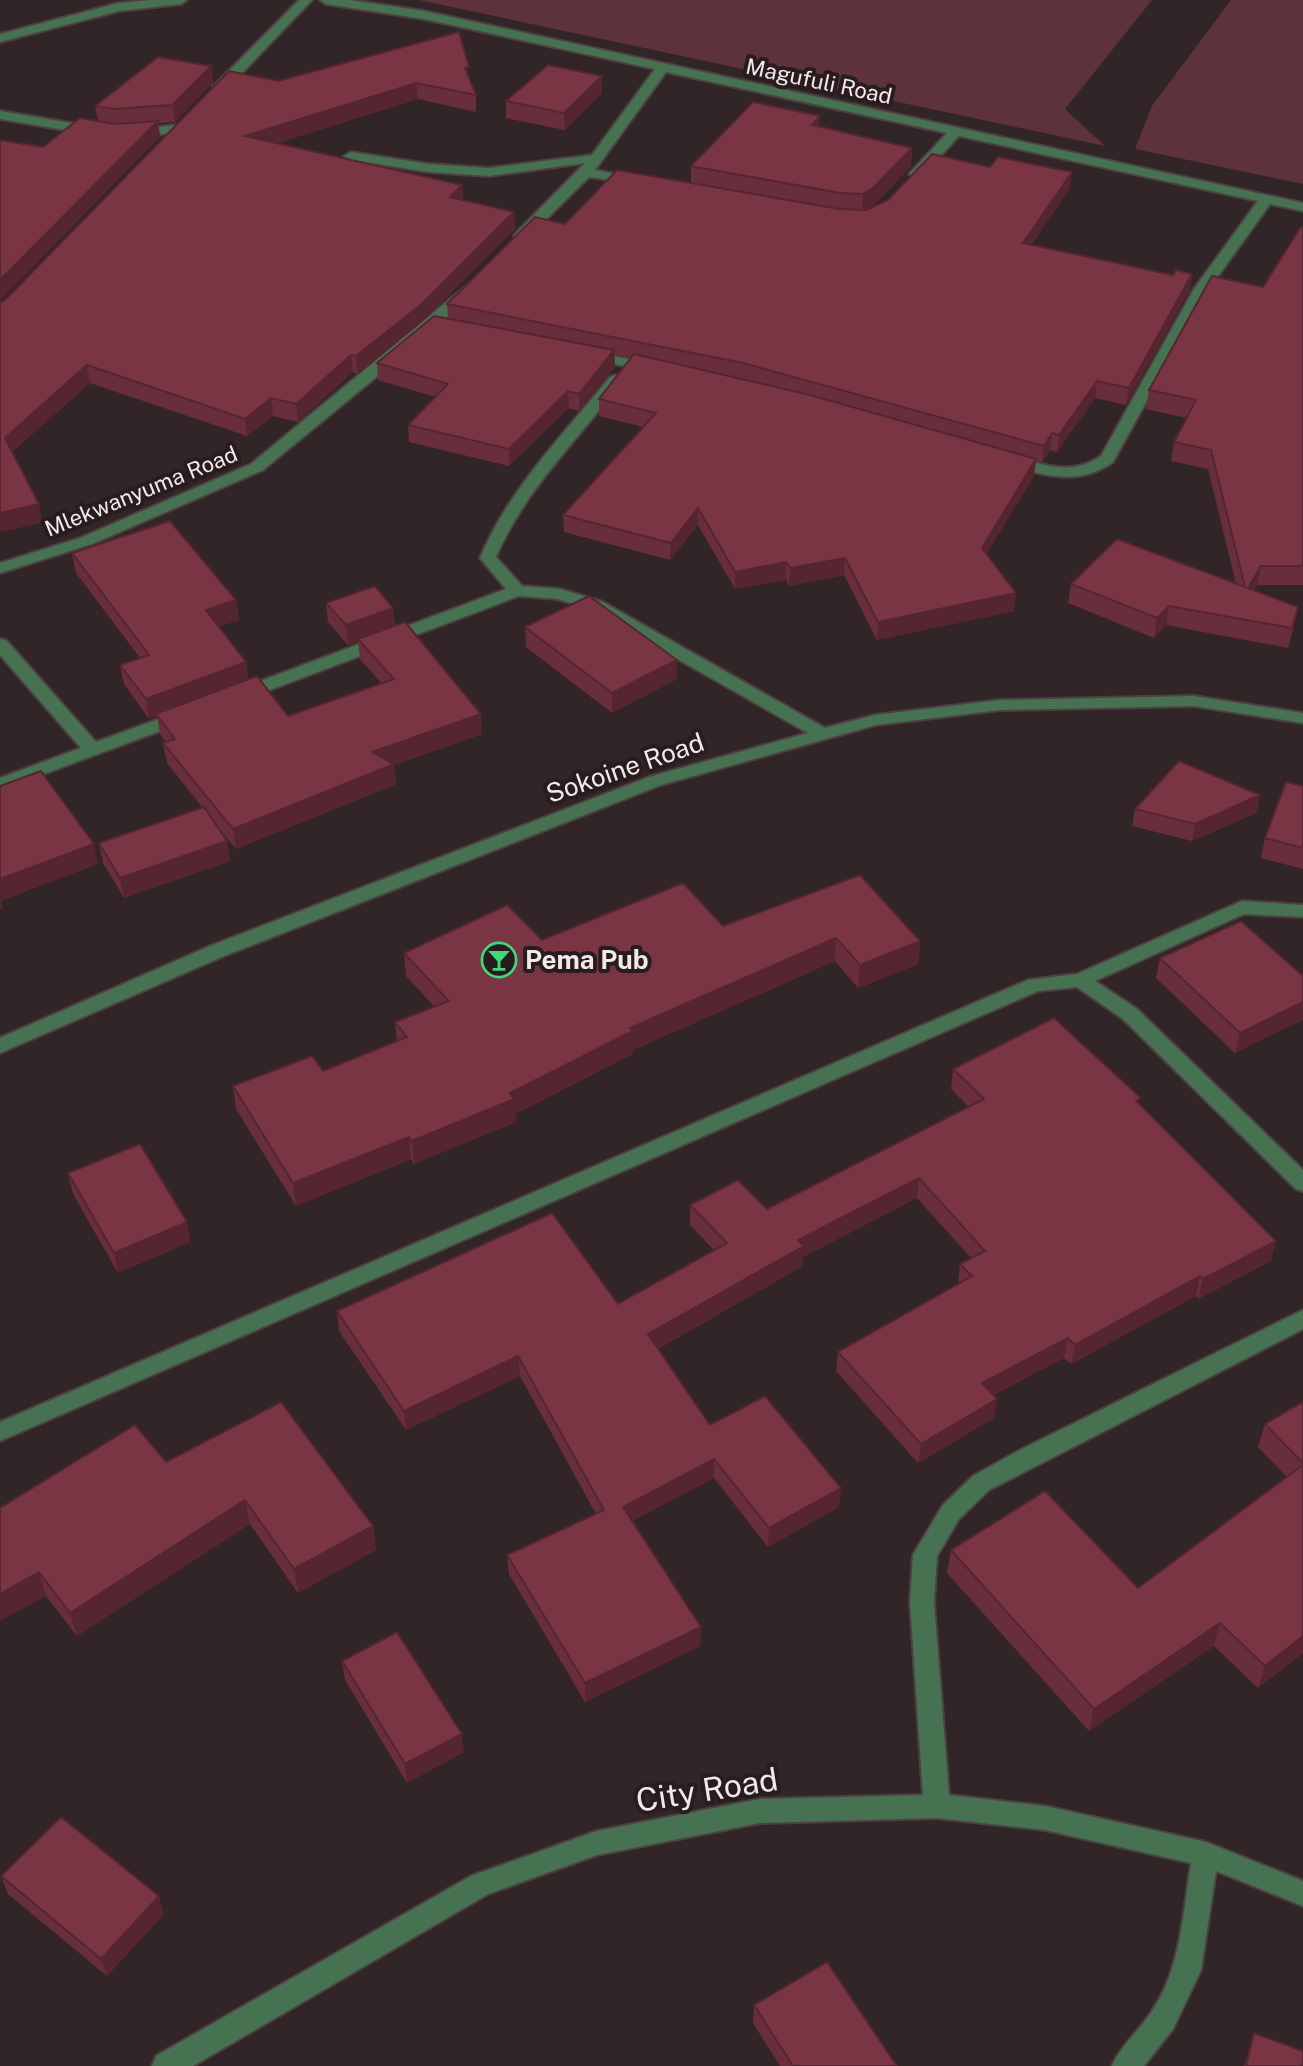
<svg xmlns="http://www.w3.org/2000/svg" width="1303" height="2066" viewBox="0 0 1303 2066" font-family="'Public Sans',sans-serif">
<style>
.green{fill:#5e323b}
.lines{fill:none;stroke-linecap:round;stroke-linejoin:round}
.minor-casing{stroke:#4d4042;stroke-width:4}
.minor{fill:#467252;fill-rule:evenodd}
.wall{fill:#692e3b}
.shaded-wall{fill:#552530}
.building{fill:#7a3545;stroke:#552530;stroke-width:2}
.labels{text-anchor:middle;stroke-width:8;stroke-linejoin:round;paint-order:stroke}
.far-street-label{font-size:22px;fill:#f2e9ea;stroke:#281c1e}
.street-label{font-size:26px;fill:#f2e9ea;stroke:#281c1e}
.poi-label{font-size:26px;font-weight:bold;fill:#f2e9ea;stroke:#281c1e;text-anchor:start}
.near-street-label{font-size:32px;fill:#f2e9ea;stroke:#281c1e}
</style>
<rect width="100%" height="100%" fill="#322527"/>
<path class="green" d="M419 0H1152L1065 109 1105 146Z
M1231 0H1303V184L1135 149 1152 106Z"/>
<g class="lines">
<g class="minor-casing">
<path id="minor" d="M149 0H187L181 4 119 11 0 42V34L119 3Z
M299 0H312L223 93H213V87Z
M320 0H350L424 11 1303 203V211L1270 204 1208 290 1113 462C1078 487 1042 475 1004 464L1002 461 1010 456C1042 464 1071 477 1101 456L1194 289 1258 201 959 136 921 177 916 178 909 174 947 133 666 72 595 170 642 179V185L589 177 526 239 521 240 514 236 516 233 585 163 489 176 429 172 351 160 344 156 351 152 429 164 489 168 592 155 655 69 424 19 326 4Z
M0 111 95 127 102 131 95 135 0 119Z
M177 125 182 126V132L135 137 128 133 135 129Z
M467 285 472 286V292L436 328 263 470 92 544 0 573V563L80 538 251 464Z
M588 351 654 364 661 368 654 372 583 358V352Z
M615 375 623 380C579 439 525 489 496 557L522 586 560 589 603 602 825 728 875 715 1000 700 1194 696 1303 713V723L1194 706 1000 710 876 725 661 785 224 956 0 1053V1038L210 946 649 777 808 733 591 610 558 599 519 596 246 699 240 700 231 695 234 691 506 589 480 558C509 489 563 435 610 377Z
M0 639 6 640 96 742 178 712H190L193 716 190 720 0 790V778L81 748 0 655Z
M1242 901 1303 905V917L1244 914 1095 981 1137 1009 1303 1170V1191L1296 1189 1123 1019 1077 987 1038 991 0 1441V1422L1028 980 1077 974Z
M1303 1310V1329L989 1490 959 1519 937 1556 934 1602 949 1795 1045 1806 1206 1842 1303 1881V1906L1216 1871 1201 1970 1173 2029 1144 2066H1112C1121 2045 1140 2030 1152 2011 1181 1969 1183 1912 1191 1863L1045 1830 937 1818 760 1823 597 1855 488 1894 193 2066H152L156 2056 471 1876 597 1831 760 1799 923 1795 910 1602 913 1555 943 1505 973 1476 1018 1451Z"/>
</g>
<use href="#minor" class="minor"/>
</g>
<path class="wall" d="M211 66 213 83 175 122 158 123 160 137 43 147 98 121 95 106Z
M602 76V93L565 130 506 118V101Z
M470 80 476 95V112L418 99 277 143 462 185 463 200 514 212 515 229 424 320 358 374 353 372 298 422 273 416 247 436 90 383 12 452 42 522 0 532V302L4 301 278 81Z
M820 126 912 148 911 166 873 206 867 209 1070 188 1031 245 1173 275 1192 274 1190 290 1126 405 1095 398 1057 452 1050 450 1042 463 1036 461 1034 476 986 554 1014 611 877 640 844 575 789 586 786 580 735 589 698 525 670 560 564 532 563 515 643 427 599 416V399L631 358 614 354 615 367 579 411 569 408 509 466 409 442 408 425 436 397 378 380 377 363 448 319 447 304 565 224 691 183V166Z
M1303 228V585H1257L1254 590 1294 626 1288 648 1166 625 1154 638 1068 603 1071 584H1236L1208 469 1171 461 1174 442 1187 418 1146 409 1149 390 1263 287Z
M72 553 236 600 239 620 219 626 248 680 288 716 382 684 360 659 358 641 348 645 328 622 326 603 393 608 395 625 482 734 394 765 396 784 236 849 211 819 227 841 230 861 124 898 103 863 99 843 202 807 167 763 163 743 166 742 160 734 157 716 149 719 124 684 120 665 140 658 76 573Z
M525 627 677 660V679L612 713 526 647Z
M1303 786V869L1261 858 1265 838Z
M1260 795 1256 813 1192 841 1132 826 1135 809Z
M723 926 920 941 918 964 858 988 835 961 633 1050V1054L515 1114 516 1122 414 1164 411 1159 296 1206 236 1109 233 1086 323 1071 397 1041 395 1022 434 1006 406 976 404 953Z
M1160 958 1303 976 1235 1053 1156 978Z
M953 1069 1140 1105 1271 1261 1198 1299 1196 1296 1071 1364 1064 1358 993 1395 997 1399 994 1418 918 1463 836 1371 838 1352 958 1284 960 1264 971 1258 917 1198 803 1257V1266L658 1349 710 1425 839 1507 768 1547 714 1478 632 1521 701 1627 700 1646 585 1702 509 1574 507 1555 596 1514 520 1376 406 1430 339 1331 337 1311 618 1304 714 1250 690 1225V1205L767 1209 969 1107 951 1089Z
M68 1173 187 1222 190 1242 118 1273 73 1194Z
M1303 1402V1653L1258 1688 1214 1646 1089 1731 947 1573 951 1550 1138 1588 1287 1477 1258 1447 1265 1424Z
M166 1462 373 1526 376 1550 298 1593 250 1524 77 1636 46 1596 0 1508Z
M342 1661 464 1752 407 1783 345 1680Z
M1 1876 164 1914 107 1976 8 1894Z
M754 2005 897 2066H780L753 2023Z
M1254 2033 1303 2066H1244Z"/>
<path class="shaded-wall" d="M211 66 213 83 175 122 172 105Z
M602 76V93L565 130 564 113Z
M416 83 418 99 247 152 245 136Z
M820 116 819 134 812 125Z
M158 121 160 137 0 301V280Z
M912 148 911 166 873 206 862 212 863 194Z
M1072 172 1070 188 1021 259 1023 243Z
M462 185 463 202 450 197Z
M514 212 515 229 424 320 358 374 356 356Z
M1192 274 1190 290 1126 405 1129 388Z
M614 350 615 367 579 411V394Z
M351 355 353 372 298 422 296 404Z
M87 365 90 383 9 455 5 438Z
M1097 381 1095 398 1057 452 1059 435Z
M568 391 569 408 509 466V449Z
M271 398 273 416 247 436 245 419Z
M1052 433 1050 450 1042 463 1044 446Z
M1036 459 1034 476 980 565 982 548Z
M39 504 42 522 0 532V513Z
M698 508V525L670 560 671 543Z
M845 558 844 575 789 586 790 568Z
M786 562V580L735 589V572Z
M1261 566 1257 585 1244 607 1248 588Z
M1016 593 1014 611 877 640 878 622Z
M236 600 239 620 209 630 206 610Z
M1169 606 1166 625 1154 638 1157 618Z
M393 608 395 627 358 639V641L348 645 346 625Z
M677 660V679L612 713V693Z
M246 662 249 682 156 714 157 716 149 719 146 699Z
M481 714 482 734 394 765 396 784 236 849 233 829 372 752Z
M1260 795 1256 813 1192 841 1195 824Z
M227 841 230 861 124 898 120 878Z
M94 844 98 864 1 901 3 908 0 910V879Z
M836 938 835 961 633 1050V1054L515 1114 516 1122 414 1164 412 1141 510 1093 630 1028Z
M920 941 918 964 858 988 860 965Z
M1303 1002V1020L1235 1053 1240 1033Z
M409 1137 411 1159 296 1206 293 1183Z
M919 1178 917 1198 803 1257V1266L648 1354V1334L798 1240Z
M187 1222 190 1242 118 1273 114 1253Z
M1276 1241 1271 1261 1198 1299 1203 1279Z
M1200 1276 1196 1296 1071 1364 1075 1345Z
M1068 1338 1064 1358 979 1403 982 1383Z
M518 1356 520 1376 406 1430 404 1411Z
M997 1399 994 1418 918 1463 921 1444Z
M714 1459V1478L623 1526V1507Z
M841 1488 839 1507 768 1547 769 1528Z
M245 1500 250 1524 77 1636 70 1613Z
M373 1526 376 1550 298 1593 294 1569Z
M39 1572 46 1596 0 1621V1594Z
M1220 1623 1214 1646 1089 1731 1094 1709Z
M701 1627 700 1646 585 1702V1683Z
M1303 1636V1653L1258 1688 1265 1666Z
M462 1734 464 1752 407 1783 405 1764Z
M159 1896 164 1914 107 1976 101 1959Z"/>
<path class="building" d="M459 32 469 67 465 68 476 95 416 83 245 136 462 185 450 197 514 212 423 303 356 356 351 355 296 404 271 398 245 419 87 365 5 438 39 504 0 513V302L4 301 229 71 278 81Z
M158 57 211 66 172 105 114 109 95 106Z
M548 65 602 76 564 113 506 101Z
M753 102 820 116 812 125 912 148 874 187 863 194 840 193 691 166Z
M80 118 115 124 158 121 0 280V140L43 147Z
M932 154 990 167 998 157 1072 172 1023 243 1173 275 1176 270 1192 274 1129 388 1097 381 1059 435 1052 433 1044 446 743 363 447 304 535 217 565 224 617 170 839 209 866 210 888 200Z
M1300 228H1303V566H1261L1248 588 1298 607 1292 628 1169 606 1157 618 1071 584 1117 539 1245 587 1211 450 1174 442 1196 400 1149 390 1212 276 1263 287Z
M434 316 614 350 579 394 568 391 509 449 408 425 448 384 377 363Z
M634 354 810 395 1036 459 982 548 1016 593 878 622 845 558 790 568 786 562 735 572 698 508 671 543 563 515 656 413 599 399Z
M170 521 236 600 206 610 246 662 146 699 120 665 149 655 72 553Z
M375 586 393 608 346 625 326 603Z
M589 596 677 660 612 693 525 627Z
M405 622 481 714 372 752 394 764 233 829 163 743 175 739 156 714 257 676 288 716 394 679 358 639Z
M1179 761 1260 795 1195 824 1135 809Z
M41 771 94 844 0 879V786Z
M1286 782 1303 786V848L1265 838Z
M204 807 227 841 120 878 99 843Z
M860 875 920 941 860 965 836 938 630 1028 633 1031 510 1093 514 1099 412 1141 409 1137 293 1183 233 1086 312 1056 323 1071 407 1037 395 1022 449 1001 404 953 507 905 542 940 683 883 723 926Z
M1241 921 1303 976V1002L1240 1033 1160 958Z
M1054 1018 1141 1098 1136 1101 1276 1241 1203 1279 1200 1276 1075 1345 1068 1338 982 1383 997 1399 921 1444 838 1352 972 1276 960 1264 985 1251 919 1178 798 1240 804 1246 648 1334 710 1425 765 1396 841 1488 769 1528 714 1459 623 1507 701 1627 585 1683 507 1555 604 1510 518 1356 404 1411 337 1311 552 1213 618 1304 727 1243 690 1205 738 1180 767 1209 984 1099 953 1069Z
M140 1144 187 1222 114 1253 68 1173Z
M281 1402 373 1526 294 1569 245 1500 70 1613 39 1572 0 1594V1508L135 1425 166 1462Z
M1303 1402V1463L1265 1424Z
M1303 1465V1636L1265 1666 1220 1623 1094 1709 951 1550 1045 1491 1138 1588Z
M397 1632 462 1734 405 1764 342 1661Z
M61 1817 159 1896 101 1959 1 1876Z
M827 1962 897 2066H793L754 2005Z
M1254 2033 1303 2051V2066H1246Z"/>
<defs>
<g id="bar-ring" transform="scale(1.8)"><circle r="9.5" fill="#281c1e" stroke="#41d77c" stroke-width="1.5"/><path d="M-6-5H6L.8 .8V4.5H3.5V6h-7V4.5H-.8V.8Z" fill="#41d77c"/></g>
</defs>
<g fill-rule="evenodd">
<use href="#bar-ring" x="499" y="960"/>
</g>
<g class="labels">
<g class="far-street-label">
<text transform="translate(819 81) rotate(12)" y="8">Magufuli Road</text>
<text transform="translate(141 491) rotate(-22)" y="8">Mlekwanyuma Road</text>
</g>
<g class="street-label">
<text transform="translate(625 768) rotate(-19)" y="9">Sokoine Road</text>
</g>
<g class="poi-label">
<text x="525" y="969">Pema Pub</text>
</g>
<g class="near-street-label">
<text transform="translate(707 1790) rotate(-9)" y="11">City Road</text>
</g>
</g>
</svg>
